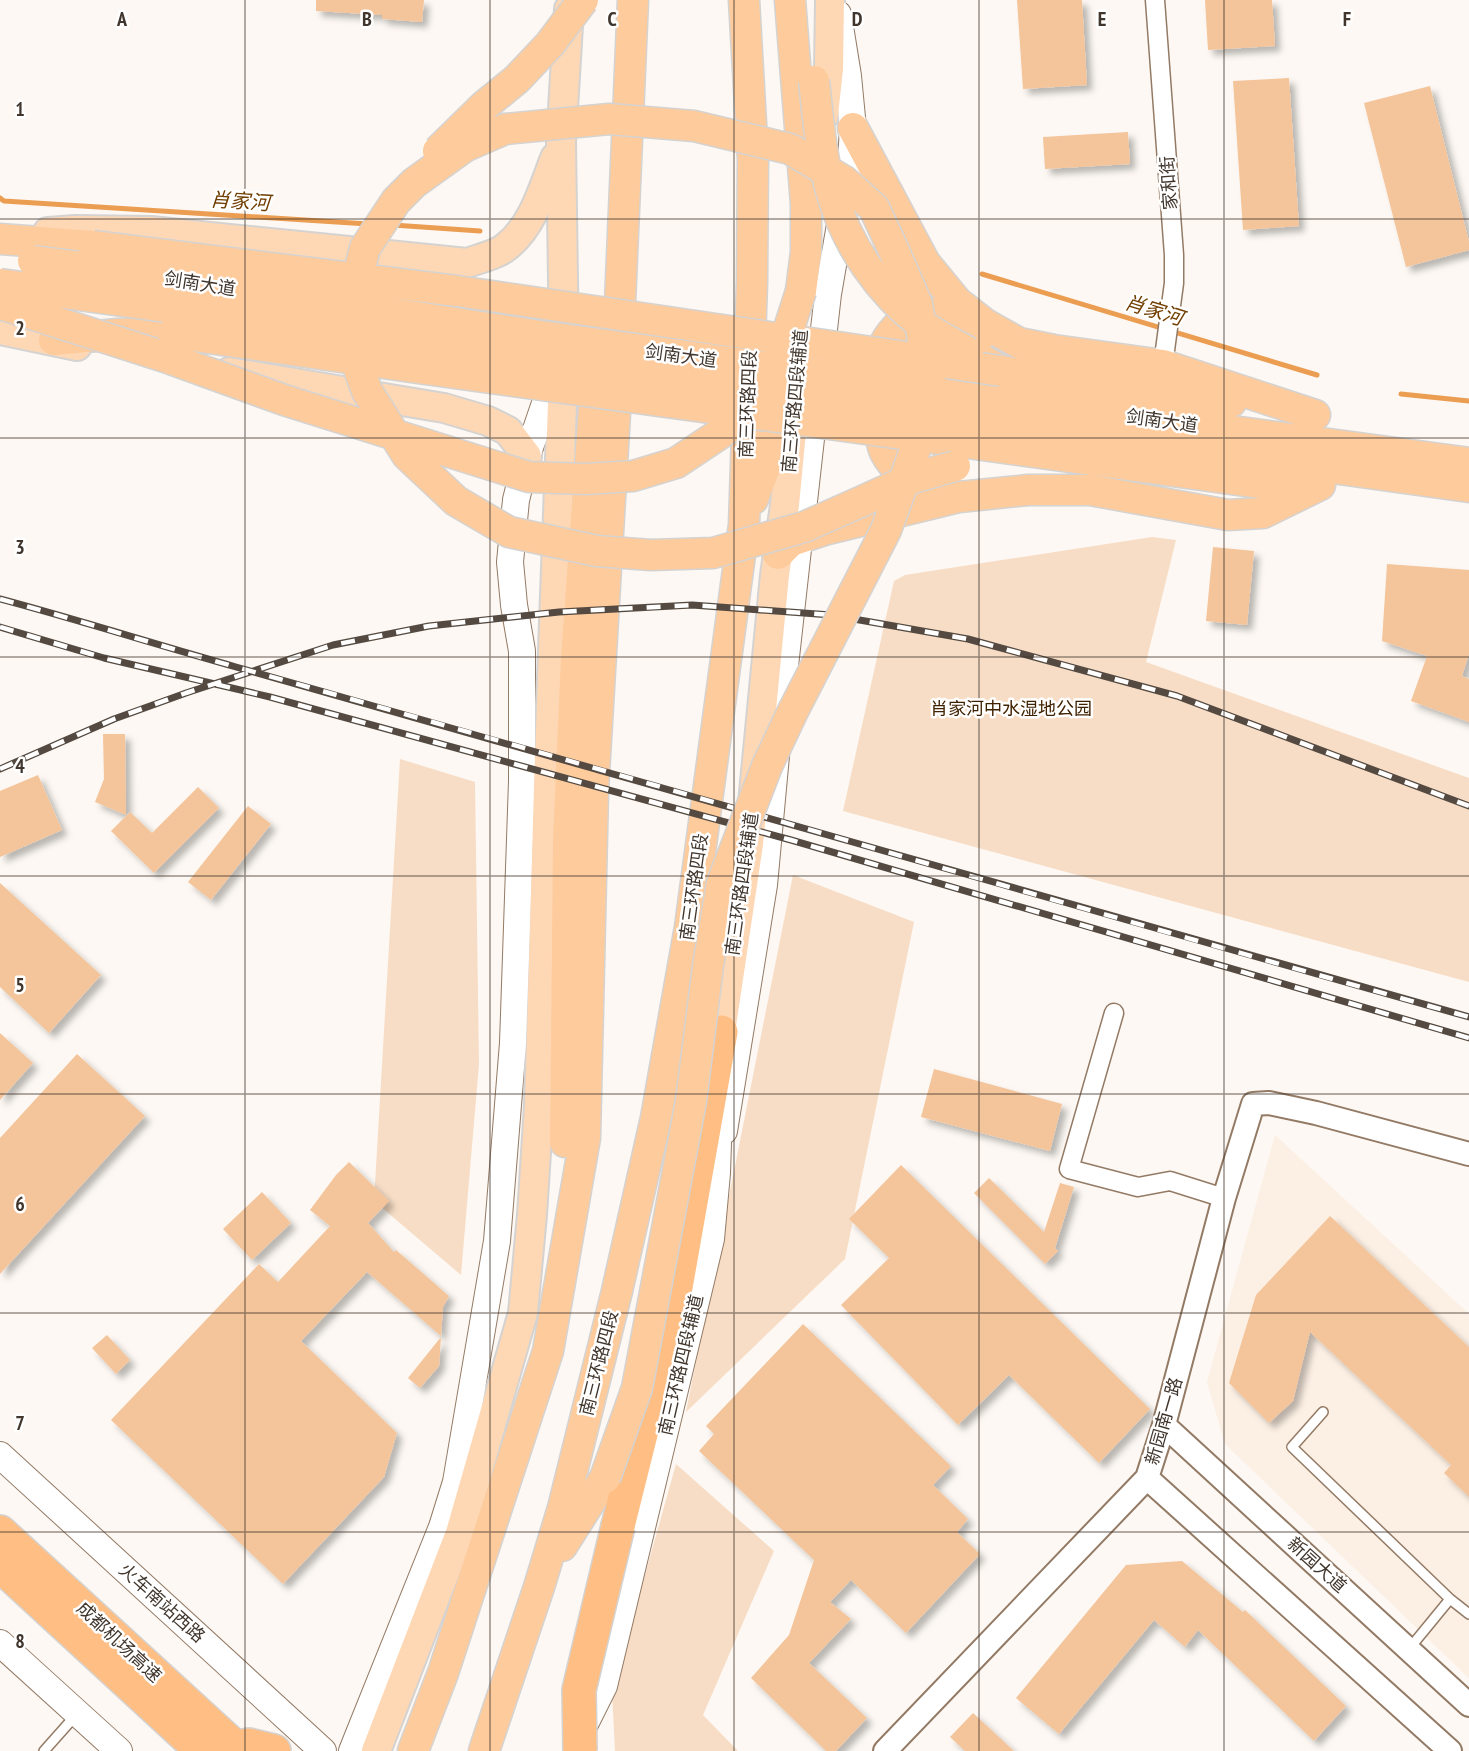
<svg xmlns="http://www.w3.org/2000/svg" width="1469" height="1751" viewBox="0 0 1469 1751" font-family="'PT Sans Narrow','Noto Sans SC',sans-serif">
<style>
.built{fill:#fcefe3}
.green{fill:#f7ddc6}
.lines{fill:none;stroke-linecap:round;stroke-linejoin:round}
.stream{stroke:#eb9d52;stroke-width:5}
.building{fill:#f4c49a;filter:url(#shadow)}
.service-casing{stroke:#937a65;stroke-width:12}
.minor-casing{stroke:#937a65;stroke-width:21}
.tertiary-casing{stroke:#937a65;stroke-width:26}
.secondary-casing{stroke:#937a65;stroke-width:28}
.primary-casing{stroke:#d5d3d1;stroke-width:32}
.trunk-casing{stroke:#d5d3d1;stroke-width:33}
.motorway-casing{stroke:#d5d3d1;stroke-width:36}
.service{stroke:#fff;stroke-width:9}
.minor{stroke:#fff;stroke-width:18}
.tertiary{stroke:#fff;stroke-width:22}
.secondary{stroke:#fff;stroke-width:26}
.primary{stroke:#fed8b5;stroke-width:28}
.trunk{stroke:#fecb9c;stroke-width:30}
.motorway{stroke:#febe84;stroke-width:33}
.rail-casing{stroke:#544a41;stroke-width:7}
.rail{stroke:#fff;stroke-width:4.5;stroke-dasharray:14;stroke-linecap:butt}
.trunk-bridge-casing{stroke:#d5d3d1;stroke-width:33;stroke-linecap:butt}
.motorway-bridge-casing{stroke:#d5d3d1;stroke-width:36;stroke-linecap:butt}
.trunk-bridge{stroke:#fecb9c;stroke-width:30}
.motorway-bridge{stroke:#febe84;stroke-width:33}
.grid{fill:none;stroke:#41362d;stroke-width:1.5;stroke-opacity:0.55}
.labels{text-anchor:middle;stroke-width:5;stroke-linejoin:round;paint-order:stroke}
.street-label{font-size:18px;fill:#41362d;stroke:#fff}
.park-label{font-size:18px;fill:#402201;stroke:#fff}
.water-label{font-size:20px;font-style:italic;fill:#713f01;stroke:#fff}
.grid-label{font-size:20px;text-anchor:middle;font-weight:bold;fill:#41362d;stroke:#fff;stroke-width:5;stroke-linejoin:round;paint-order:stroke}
</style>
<defs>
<filter id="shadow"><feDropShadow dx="5.5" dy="5.5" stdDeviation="3" flood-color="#0004"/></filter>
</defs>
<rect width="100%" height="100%" fill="#fdf8f3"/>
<path class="built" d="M1275 1135 1469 1314V1678L1225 1444 1207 1382Z"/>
<path class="green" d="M1152 537 1176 540 1146 662 1469 778V982L843 811 894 581 905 575Z
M400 759 475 782 479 1064 461 1275 374 1201Z
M793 875 914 922 845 1259 686 1412Z
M676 1464 774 1551 703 1715 738 1751H615L612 1693Z"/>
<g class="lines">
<path class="stream" d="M0 198 4 201 368 224
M393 225 480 231
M982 274 1317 375
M1401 394 1469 401"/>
</g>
<path class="building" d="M316 0H424L422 22 382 19V15L316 11Z
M1017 0H1082L1087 85 1023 89Z
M1205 0H1272L1275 46 1208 50Z
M1289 78 1299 226 1243 230 1233 81Z
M1430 86 1469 242V250L1406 267 1364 103Z
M1128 132 1130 164 1045 169 1043 137Z
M1213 547 1254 551 1247 625 1206 621Z
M1387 564 1469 570V654L1462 676 1469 679V722L1411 701 1427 656 1382 641Z
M103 734H125L126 815 95 802 104 779Z
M38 775 62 830 0 857V791Z
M198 787 219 808 154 873 111 831 130 812 152 833Z
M248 806 271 824 211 900 188 882Z
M0 883 101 975 49 1033 0 987Z
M0 1033 33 1063 0 1100Z
M77 1054 145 1116 0 1274V1138Z
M934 1069 1062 1104 1050 1151 921 1117Z
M349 1162 389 1201 368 1223 394 1252 396 1250 449 1296 443 1307 441 1336 367 1272 301 1341 397 1433 384 1477 283 1584 111 1420 259 1264 278 1282 330 1226 310 1210 336 1175Z
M901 1165 1150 1409 1099 1463 1009 1375 958 1425 841 1305 889 1258 849 1219Z
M989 1178 1044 1232 1060 1183 1074 1187 1055 1248 1058 1251 1045 1264 974 1193Z
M262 1192 291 1223 252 1260 223 1229Z
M1330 1216 1469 1347V1497L1444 1473 1451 1465 1310 1332 1293 1401 1269 1423 1229 1383 1256 1295Z
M803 1324 951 1466 933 1485 968 1519 957 1532 980 1554 906 1633 851 1580 830 1602 851 1619 809 1663 867 1718 836 1751H826L751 1678 789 1635 814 1560 699 1451 714 1434 706 1426Z
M107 1335 130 1360 116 1374 92 1348Z
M441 1337 439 1366 420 1388 408 1378Z
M1182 1561 1243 1612 1245 1610 1346 1706 1314 1741 1198 1630 1185 1647 1154 1620 1059 1734 1016 1698 1126 1565Z
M973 1713 1014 1751H965L950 1737Z"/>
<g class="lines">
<g class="service-casing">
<path id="service" d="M1323 1412 1292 1447 1450 1599 1409 1649
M1450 1599 1469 1614
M44 1751 76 1715"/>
</g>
<g class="minor-casing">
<path id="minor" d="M1155 0 1174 255V283L1163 365
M1114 1013 1069 1169 1138 1187 1170 1181 1224 1198"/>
</g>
<g class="tertiary-casing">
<path id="tertiary" d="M1164 1425 1469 1705
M1147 1478 1450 1751
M885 1751 1147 1478 1164 1425 1224 1198 1253 1104 1269 1103 1316 1113 1469 1154"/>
</g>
<g class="secondary-casing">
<path id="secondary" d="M820 364 828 294 851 161 853 128 848 76 838 14
M801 528 815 403
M724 1131 764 885 781 702 798 549
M0 1455 323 1751
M0 1643 119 1751
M581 1732 604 1686 711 1239 717 1173 719 1112
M352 1751 442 1527 456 1482 497 1241 513 1043 522 781V651L514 605 510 562 516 500 527 456 557 368"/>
</g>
<g class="primary-casing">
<path id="primary" d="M824 115 829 69 830 0
M48 232 75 230 151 231 467 263C478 259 498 254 506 247 533 226 543 189 555 158
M0 330 77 346
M229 372 444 408 488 421 508 431 527 456
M721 1032 749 844 775 575 785 505 795 400
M376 1751 460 1533 523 1313 532 1215 539 1105 548 786 561 432 564 348 561 142 569 9"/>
</g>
<g class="trunk-casing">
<path id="trunk" d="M790 0 806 204V252L801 291
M853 128 925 263 957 302 985 324 1019 343 1054 350 1163 365 1315 415
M0 239 93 246
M54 340 118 334 173 333
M979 358 1001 371 1231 402
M937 391 1469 463
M935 413 1469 487
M931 438 1267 484 1315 486
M926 486C910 481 893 468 885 452 876 434 878 367 883 348 887 336 904 316 917 313 932 309 968 327 981 335
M753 499 792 395
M778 554 791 541 824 530 959 497 1028 490H1090L1228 515 1263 513 1320 485
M565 1142 568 841 576 658 597 365
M562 1546 605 1478
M413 1751 443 1673 548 1351 585 1138 593 791 616 396 633 0
M484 1751 539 1587 563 1508 617 1291 656 1118 690 927 744 525 752 282 753 159 744 0"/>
</g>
<g class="motorway-casing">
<path id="motorway" d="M618 1526 672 1310 721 1032
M0 1532 239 1751
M0 1565 202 1751
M217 1751 249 1745 274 1751"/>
</g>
<use href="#service" class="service"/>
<use href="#minor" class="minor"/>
<use href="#tertiary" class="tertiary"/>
<use href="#secondary" class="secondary"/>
<use href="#primary" class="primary"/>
<use href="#trunk" class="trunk"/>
<use href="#motorway" class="motorway"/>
<g class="rail-casing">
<path id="rail" d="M0 599C79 620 157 645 236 667 648 781 1057 903 1469 1017
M0 627 104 658 270 697 791 840 1469 1038
M0 769 114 719 186 693 333 645 429 626 559 612 692 605 831 615 968 639 1177 696 1469 806"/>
</g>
<use href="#rail" class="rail"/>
<g class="trunk-bridge-casing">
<path id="trunk-bridge" d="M814 81C818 118 821 158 832 194 847 245 879 292 921 324 935 335 953 343 968 352
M438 151 484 106 517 79 550 44 583 0
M93 246 457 291 1001 371
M33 261 135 274 534 335 937 391
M0 284 935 413
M0 304 165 357 284 400 529 477 586 479 633 476 676 463 727 429 757 397 780 356 801 291
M173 333 425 369 931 438
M605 1478 637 1388 691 1101 708 966 722 883 767 766 793 711 886 530 915 450 926 401 924 347 917 304 894 251 874 208 844 181 790 149 694 126 609 119 505 129 464 147 414 183 396 201 365 248 353 295 351 317 353 353 367 391 407 455 456 501 509 532 597 551 651 555 713 553 804 527 858 503 913 478 955 466"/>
</g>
<g class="motorway-bridge-casing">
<path id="motorway-bridge" d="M580 1751 579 1690 618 1526"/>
</g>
<use href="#trunk-bridge" class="trunk-bridge"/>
<use href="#motorway-bridge" class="motorway-bridge"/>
</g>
<path class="grid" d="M245 0V1751M490 0V1751M734 0V1751M979 0V1751M1224 0V1751M0 219H1469M0 438H1469M0 657H1469M0 876H1469M0 1094H1469M0 1313H1469M0 1532H1469"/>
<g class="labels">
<g class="street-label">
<text transform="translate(1169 183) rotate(-94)" y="6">家和街</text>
<text transform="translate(200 284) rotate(9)" y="6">剑南大道</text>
<text transform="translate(681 356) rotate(8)" y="6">剑南大道</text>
<text transform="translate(795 401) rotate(-85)" y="6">南三环路四段辅道</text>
<text transform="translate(748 404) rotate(-88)" y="6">南三环路四段</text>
<text transform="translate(1162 421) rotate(8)" y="6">剑南大道</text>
<text transform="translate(742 884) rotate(-82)" y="6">南三环路四段辅道</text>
<text transform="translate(694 887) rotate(-82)" y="6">南三环路四段</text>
<text transform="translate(599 1363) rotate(-76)" y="6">南三环路四段</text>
<text transform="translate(681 1365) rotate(-77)" y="6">南三环路四段辅道</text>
<text transform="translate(1164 1421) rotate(-74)" y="6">新园南一路</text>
<text transform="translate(1317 1565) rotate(42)" y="6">新园大道</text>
<text transform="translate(162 1603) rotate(42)" y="6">火车南站西路</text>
<text transform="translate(119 1642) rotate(43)" y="6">成都机场高速</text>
</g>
<g class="park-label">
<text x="1011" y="715">肖家河中水湿地公园</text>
</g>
<g class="water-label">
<text transform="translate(240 201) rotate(4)" y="7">肖家河</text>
<text transform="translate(1154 310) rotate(17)" y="7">肖家河</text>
</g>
</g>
<g class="grid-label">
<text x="122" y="26">A</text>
<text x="367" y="26">B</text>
<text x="612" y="26">C</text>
<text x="857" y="26">D</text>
<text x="1102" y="26">E</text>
<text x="1347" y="26">F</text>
<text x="20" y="116">1</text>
<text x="20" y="335">2</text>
<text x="20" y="554">3</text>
<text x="20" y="773">4</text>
<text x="20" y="992">5</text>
<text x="20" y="1211">6</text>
<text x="20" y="1430">7</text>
<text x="20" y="1648">8</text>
</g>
</svg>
